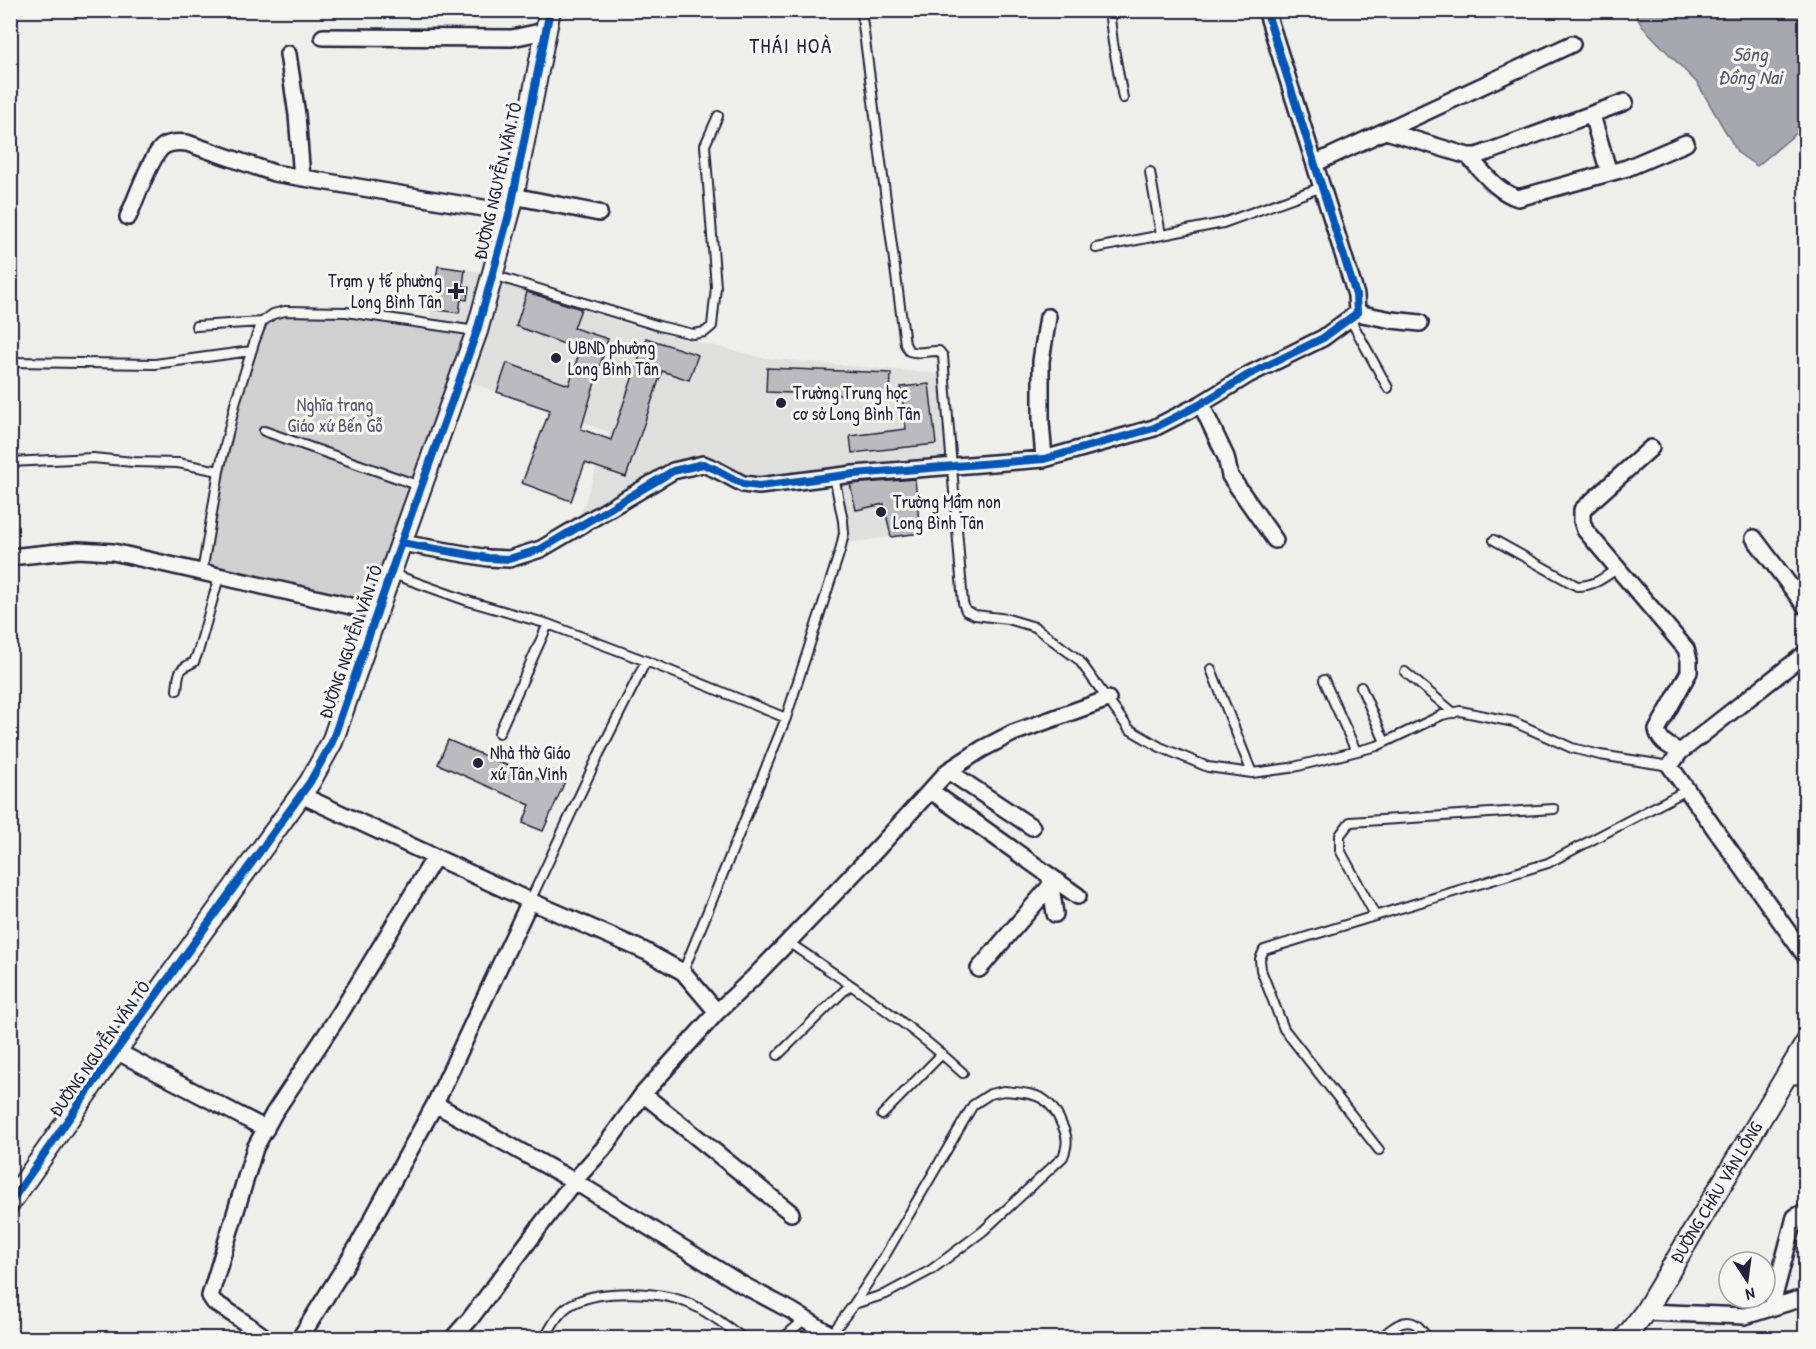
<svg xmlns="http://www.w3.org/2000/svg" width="1816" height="1349" viewBox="0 0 1816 1349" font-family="'Patrick Hand',sans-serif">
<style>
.built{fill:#dfdfde}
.green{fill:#d0d0d1;stroke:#797986;stroke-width:1.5}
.water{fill:#a7a7af;stroke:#727281;stroke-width:1.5}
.building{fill:#bbbbbf;stroke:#22223b;stroke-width:1.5}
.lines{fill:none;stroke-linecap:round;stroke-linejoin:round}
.service-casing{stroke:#22223b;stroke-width:12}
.minor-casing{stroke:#22223b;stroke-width:20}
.tertiary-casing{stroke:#22223b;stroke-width:24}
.service{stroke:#f6f6f2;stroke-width:8}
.minor{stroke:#f6f6f2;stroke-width:15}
.tertiary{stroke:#f6f6f2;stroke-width:20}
.cycleway-casing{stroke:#f6f6f2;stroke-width:11}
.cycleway{stroke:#0057b8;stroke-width:8}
.poi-dot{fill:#22223b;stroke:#f6f6f2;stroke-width:2}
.labels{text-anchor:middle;stroke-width:6;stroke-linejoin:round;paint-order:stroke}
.street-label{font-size:18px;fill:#22223b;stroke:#f6f6f2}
.poi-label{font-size:18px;fill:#22223b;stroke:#f6f6f2;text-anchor:start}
.park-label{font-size:18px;fill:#565668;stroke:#f6f6f2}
.water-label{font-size:20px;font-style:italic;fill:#575769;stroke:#f6f6f2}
.quarter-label{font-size:21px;letter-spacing:1.5px;fill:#22223b;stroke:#f6f6f2}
</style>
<rect width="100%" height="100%" fill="#eeeeeb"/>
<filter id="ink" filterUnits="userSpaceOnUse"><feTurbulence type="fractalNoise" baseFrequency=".0167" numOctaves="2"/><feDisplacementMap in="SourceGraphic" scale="12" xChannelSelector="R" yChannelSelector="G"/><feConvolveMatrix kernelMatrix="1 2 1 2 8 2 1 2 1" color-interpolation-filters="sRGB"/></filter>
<g filter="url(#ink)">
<path class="built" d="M438 266 483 272 469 325 430 320Z
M499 282 643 329 764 358 940 374 948 460 763 480 744 478 705 458 579 519 609 432 469 382 487 335Z
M915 475 920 533 846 543 839 482Z"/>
<path class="green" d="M287 315 345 316 465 334 369 604 207 568 223 471 241 398 255 351 265 324 274 318Z"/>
<path class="water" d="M1633 11H1805V126L1757 166 1738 153 1698 84 1642 26Z"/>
<path class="building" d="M438 266 465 270 463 286 469 287 467 300 461 299 459 313 432 309Z
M527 292 581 309 574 328 608 339 581 429 611 440 646 338 698 355 689 380 662 371 626 477 585 463 571 501 522 483 550 410 497 392 507 363 569 385 580 350 516 326Z
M767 368 891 373 890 397 766 392Z
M929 384 936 444 852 453 850 436 906 429 901 387Z
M915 479 920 533 891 537 884 504 856 510 850 484Z
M448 740 541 780 546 768 567 777 543 831 523 823 530 805 438 764Z"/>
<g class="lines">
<g class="service-casing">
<path id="service" d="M861 10 905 344 909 351C919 355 928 350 939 351L943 356 963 603 966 611 975 615 1008 619 1035 627 1079 660 1129 729 1160 747 1208 767 1252 773 1290 768 1377 746 1442 715 1460 711 1514 722 1572 748 1600 755 1670 766
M1109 10 1113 43 1123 98
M1150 172 1161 235
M1096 248 1223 223 1322 187
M493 275 659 326 693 334 705 332 712 326 716 287 705 145 718 116
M1350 319 1388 388
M196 326 262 322
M10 362 155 364 251 351
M264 431 420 486
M10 462 93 458 133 462 178 463 219 471 236 400 255 340 262 322 273 314 285 311 346 312 476 331
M1494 540 1577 586C1594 586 1604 578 1618 568
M202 573 219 471
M390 573 468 601 548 624 646 661 786 718
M1211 669 1252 773
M1405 672 1454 713
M1324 680 1356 751
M1361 687 1385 742
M177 690C179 672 177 670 194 662L198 652 219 577
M499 733 548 624
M530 901 598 756 646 661
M1375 915 1340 850V835L1350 822 1554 809
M788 942C848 983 910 1024 963 1073
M683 972 786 718 840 551 844 533 843 521 834 476
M778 1055 850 985
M1786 1079 1806 1080
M1004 1091C1034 1094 1049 1093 1062 1125 1068 1137 1068 1145 1063 1157L983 1231 931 1270 886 1294 854 1304 880 1264 973 1105 990 1094Z
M882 1115 942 1054
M1379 1150 1284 1029 1261 970 1260 959 1264 950 1548 863 1687 790
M831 1335 854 1304
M545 1338C552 1325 560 1309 574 1303 602 1289 660 1291 688 1303 708 1311 726 1326 743 1338
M783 1338 805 1319
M1380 1338C1389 1331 1402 1317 1415 1324 1420 1327 1424 1334 1428 1338"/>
</g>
<g class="minor-casing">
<path id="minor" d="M323 37 512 38 545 31
M288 54 297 115 302 178
M1592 115 1609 173
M1386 131 1468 156H1477L1625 102
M1468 156C1483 172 1496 191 1518 198L1627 168 1686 143
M1316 163 1572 44
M513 196 599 213
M128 217C135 202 151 154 164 146 171 142 179 142 187 143L274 173 489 209 511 207
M1357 313 1392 320 1420 323
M1201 404 1226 457 1230 476 1275 540
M1651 448 1582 510V521L1585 530 1686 649 1689 660V672L1657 730C1660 743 1670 746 1680 752L1670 766 1806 957
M1044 459 1041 422V361L1048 317
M1754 538 1806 607
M401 543 488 558 509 559 541 549 673 471 703 464 715 469 743 484 759 486 854 474 1044 459 1154 428 1201 404 1248 375 1323 338 1357 313 1356 295 1266 10
M10 557 78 550 113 552 377 612
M1680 752 1806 653
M948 771 1032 827
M931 791 1078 896
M301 795 530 901 645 951 683 972 717 1012
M1050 879 1055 914
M979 969 1051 885
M116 1051 266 1129
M643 1094 791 1213
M435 1104 574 1181 743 1285 792 1311 836 1338
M1771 1308 1795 1217 1806 1211
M1645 1312 1745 1316 1796 1300H1806
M266 1338 234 1315 214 1302 210 1296 255 1148 274 1113 341 1012 435 857
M300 1338 357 1247 435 1104 530 901
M453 1338 470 1319 574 1181 603 1149 643 1094 717 1012 753 978 788 942 878 848 948 771 982 749 1013 733 1108 699"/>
</g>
<g class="tertiary-casing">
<g id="tertiary">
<path d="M10 1203 116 1051 310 782 332 742 401 543 477 331 511 207 550 10"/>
<path id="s1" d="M1625 1338 1645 1312 1806 1043"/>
</g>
</g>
<use href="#service" class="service"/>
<use href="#minor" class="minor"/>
<use href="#tertiary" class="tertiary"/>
<g class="cycleway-casing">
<path id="cycleway" d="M401 543 488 558 509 559 541 549 673 471 703 464 715 469 743 484 759 486 854 474 1044 459 1154 428 1201 404 1248 375 1323 338 1357 313 1356 295 1266 10
M10 1203 116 1051 310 782 332 742 401 543 477 331 511 207 550 10"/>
</g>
<use href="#cycleway" class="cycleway"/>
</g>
</g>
<g class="poi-dot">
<path d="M453 282h6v6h6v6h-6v6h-6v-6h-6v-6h6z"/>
<circle cx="556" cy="358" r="6"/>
<circle cx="781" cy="403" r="6"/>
<circle cx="881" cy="512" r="6"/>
<circle cx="478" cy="763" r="6"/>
</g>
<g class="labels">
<g class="street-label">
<text transform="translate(498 181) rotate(-77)" y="6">ĐƯỜNG NGUYỄN VĂN TỎ</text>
<text transform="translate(351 642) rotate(-71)" y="6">ĐƯỜNG NGUYỄN VĂN TỎ</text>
<text transform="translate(100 1049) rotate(-55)" y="6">ĐƯỜNG NGUYỄN VĂN TỎ</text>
<text dy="6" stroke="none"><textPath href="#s1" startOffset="172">ĐƯỜNG CHÂU VĂN LỒNG</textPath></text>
</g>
<g class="poi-label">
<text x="442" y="287" text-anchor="end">Trạm y tế phường<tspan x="442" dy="21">Long Bình Tân</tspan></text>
<text x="568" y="354">UBND phường<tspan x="568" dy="21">Long Bình Tân</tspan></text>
<text x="793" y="399">Trường Trung học<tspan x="793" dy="21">cơ sở Long Bình Tân</tspan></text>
<text x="893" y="508">Trường Mầm non<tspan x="893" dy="21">Long Bình Tân</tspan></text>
<text x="490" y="759">Nhà thờ Giáo<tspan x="490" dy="21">xứ Tân Vinh</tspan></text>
</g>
<g class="park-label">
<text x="335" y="411">Nghĩa trang<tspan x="335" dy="21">Giáo xứ Bến Gỗ</tspan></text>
</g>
<g class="water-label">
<text x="1750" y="61">Sông<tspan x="1750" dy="23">Đồng Nai</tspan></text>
</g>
<g class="quarter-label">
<text x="791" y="53">THÁI HOÀ</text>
</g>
</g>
<rect width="1816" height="1349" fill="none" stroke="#f6f6f2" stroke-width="36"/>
<rect x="18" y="18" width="1780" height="1313" fill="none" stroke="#22223b" stroke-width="2" filter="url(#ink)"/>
<g transform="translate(1747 1280) rotate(167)"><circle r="28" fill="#f6f6f2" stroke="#a1a1a9" stroke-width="1.5"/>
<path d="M0-4.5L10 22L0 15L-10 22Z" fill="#22223b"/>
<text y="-9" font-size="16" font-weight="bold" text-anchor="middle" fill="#22223b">N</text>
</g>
</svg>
